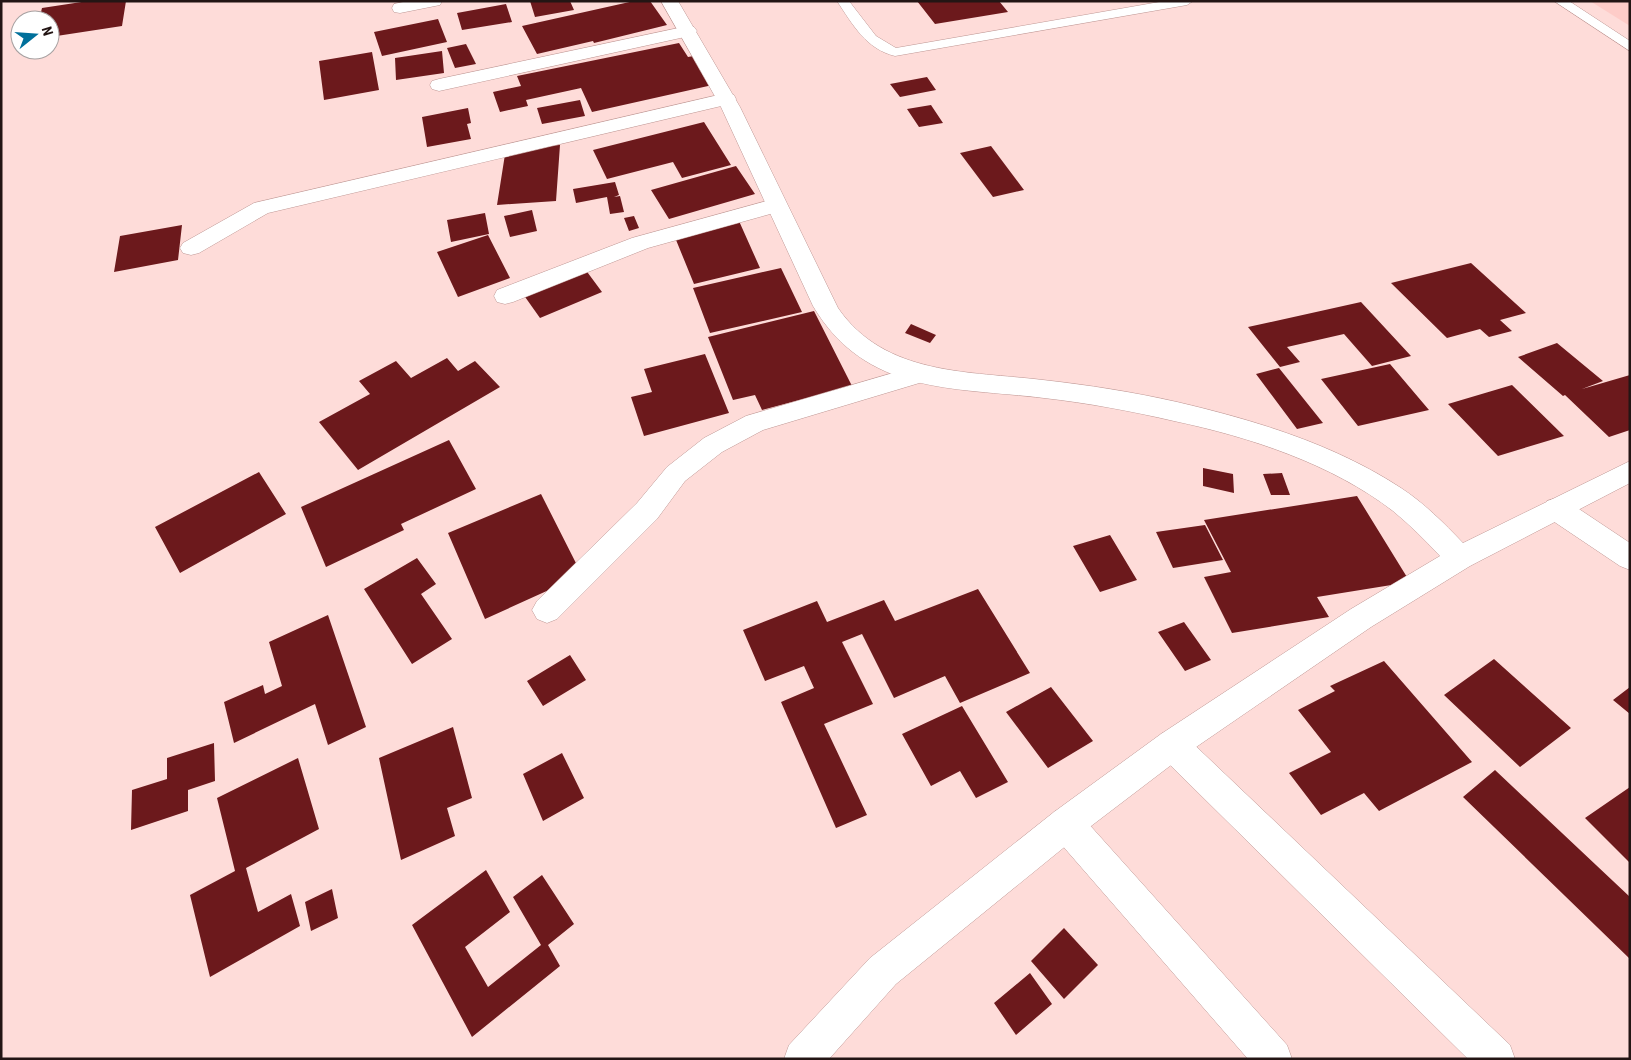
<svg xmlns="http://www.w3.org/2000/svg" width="1631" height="1060" viewBox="0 0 1631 1060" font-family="'Roboto Condensed',sans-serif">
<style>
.built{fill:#feccc8}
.building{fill:#6c191c}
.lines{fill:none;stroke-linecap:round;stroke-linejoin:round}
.lane-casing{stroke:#be9794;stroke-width:1}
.street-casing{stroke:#be9794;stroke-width:1}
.secondary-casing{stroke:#be9794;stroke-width:1}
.lane{fill:#fff;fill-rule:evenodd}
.street{fill:#fff;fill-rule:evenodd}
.secondary{fill:#fff;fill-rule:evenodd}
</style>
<rect width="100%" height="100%" fill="#fedcd9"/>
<path class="built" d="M1590 1H1630V26Z"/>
<path class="building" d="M88 1H126L122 26 50 37V20H39L42 8Z
M530 1H570L574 10 535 17Z
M634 1H650L667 25 594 43 593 41 537 54 522 26Z
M917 1H999L1008 12 935 24Z
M506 4 512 22 462 30 457 13Z
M438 19 447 42 382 56 374 32Z
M679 43 688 57 699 55 717 84 592 112 581 88 526 100 528 106 500 112 493 92 521 86 517 76Z
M466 44 476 64 455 68 447 48Z
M442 51 444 73 396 80 395 58Z
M372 52 379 90 324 100 319 61Z
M927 77 936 90 900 97 890 84Z
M580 100 585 116 542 124 537 108Z
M931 105 943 123 919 127 907 109Z
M468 108 471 123 467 124 471 139 427 147 422 117Z
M704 122 731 165 682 178 673 162 607 179 593 150Z
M560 145 556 201 497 205 506 148Z
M991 146 1024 190 993 197 960 153Z
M736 166 755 194 669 219 651 190Z
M615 182 619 195 614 197 620 196 624 212 610 214 607 197 576 203 573 189Z
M532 210 537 231 510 237 504 216Z
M485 213 489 234 451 242 447 220Z
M634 216 639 228 629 231 624 218Z
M739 221 760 268 694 284 674 235Z
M182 225 178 260 114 272 120 236Z
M488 235 510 278 458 297 437 252Z
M1471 263 1526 313 1500 320 1512 331 1489 337 1480 329 1447 338 1391 283Z
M781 268 802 312 710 333 693 288Z
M585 269 602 292 540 318 523 294Z
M1361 302 1411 356 1372 366 1344 334 1287 347 1300 362 1280 367 1248 327Z
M814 311 852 386 762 410 755 395 733 400 708 337Z
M911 324 936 335 930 343 905 333Z
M1557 343 1603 381 1582 389 1630 375V430L1609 437 1565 395 1563 396 1518 357Z
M705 354 729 413 644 436 631 397 652 392 644 369Z
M447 358 458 371 475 361 500 387 358 470 319 422 370 394 359 381 396 361 411 378Z
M1390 364 1429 410 1358 426 1321 379Z
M1279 368 1323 423 1297 429 1256 374Z
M1512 385 1564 436 1498 456 1448 404Z
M449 440 476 489 401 524 404 530 326 567 301 507Z
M1203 468 1233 474 1234 493 1203 486Z
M259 472 286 514 180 573 155 527Z
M1282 473 1290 495H1271L1263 474Z
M541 494 582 575 485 619 448 533Z
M1357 496 1410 582 1317 597 1329 617 1232 633 1204 577 1231 572 1204 520Z
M1205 525 1223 560 1173 568 1156 532Z
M1110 535 1137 580 1100 592 1073 546Z
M417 558 436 584 421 594 452 639 412 664 364 589Z
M978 589 1030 673 960 703 945 676 894 698 862 634 842 642 873 704 824 724 867 815 836 828 781 702 814 688 804 666 765 681 743 630 817 601 827 622 884 600 895 621Z
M328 615 366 727 328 745 315 704 234 743 224 702 263 685 265 694 282 686 269 642Z
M1184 622 1211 660 1185 671 1158 632Z
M570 655 586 680 543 706 527 681Z
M1494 659 1571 728 1520 767 1444 695Z
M1384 661 1472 762 1379 811 1364 793 1321 815 1289 773 1331 752 1298 710 1335 691 1330 686Z
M1051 687 1093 741 1048 768 1006 712Z
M1630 687V714L1613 700Z
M962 706 1008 782 976 798 960 771 931 786 902 734Z
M453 727 472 798 447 808 455 836 401 860 379 758Z
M214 743 215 781 188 790V811L131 830 132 790 167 779V758Z
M562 753 584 798 543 821 523 774Z
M298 758 319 829 246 868 258 912 291 894 300 926 210 977 190 895 235 871 217 798Z
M1495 770 1630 897V959L1463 797Z
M1630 787V863L1585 818Z
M486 870 510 912 465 947 488 987 541 945 513 897 542 875 574 924 548 945 560 966 472 1037 412 925Z
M332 889 338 918 311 931 305 902Z
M1064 928 1098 965 1064 999 1031 961Z
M1030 973 1052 1004 1016 1035 994 1003Z"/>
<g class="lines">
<g class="lane-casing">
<path id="lane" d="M837 1H849L876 36 896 48 1165 1H1193L1187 5 895 56C866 49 853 25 837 1Z
M1554 1H1569L1630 41V51Z"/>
</g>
<g class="street-casing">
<path id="street" d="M408 1H442L440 5 400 13 394 12 392 8 394 4Z
M688 26 694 27 697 31 694 35 439 91 432 89 430 85 432 81 439 79Z
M727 93 734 95 736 99 734 103 268 213 199 253 191 255 183 253 180 248 183 243 254 203Z
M774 199 781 201 784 206 781 211 648 248 513 302 505 304 497 302 494 296 497 290 632 238Z
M917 366 926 369 929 375 926 381 763 430 722 452 685 481 657 519 557 619 547 623 537 619 532 610 537 601 637 503 667 467 704 438 746 416Z
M1557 498 1567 501 1630 543V570L1620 566 1547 517 1543 509 1547 501Z
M1172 730 1183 734 1510 1045 1515 1059H1468L1161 756 1156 745 1161 734Z
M1066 807 1078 812 1287 1045 1292 1059H1248L1054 836 1049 824 1054 812Z"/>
</g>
<g class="secondary-casing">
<path id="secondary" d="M661 1H678L740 107 838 308C885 376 969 371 1043 380 1088 385 1133 392 1177 402 1254 420 1334 444 1401 488 1424 503 1444 523 1463 543L1630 461V483L1470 566 1371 627 1183 756 1078 836 896 984 829 1059H784L789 1045 870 958 1054 812 1161 734 1351 609 1440 556C1425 540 1410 525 1393 511 1332 464 1250 437 1174 421 1131 411 1088 403 1044 398 953 387 866 395 813 306L721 107Z"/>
</g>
<use href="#lane" class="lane"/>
<use href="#street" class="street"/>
<use href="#secondary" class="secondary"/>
</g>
<rect width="1631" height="1060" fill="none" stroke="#231514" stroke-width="5"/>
<g transform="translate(35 35) rotate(73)"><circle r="24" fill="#ffffff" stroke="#a7a1a1"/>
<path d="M0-4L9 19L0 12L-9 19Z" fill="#00709b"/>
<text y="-8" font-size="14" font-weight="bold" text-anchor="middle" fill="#231514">N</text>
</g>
</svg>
